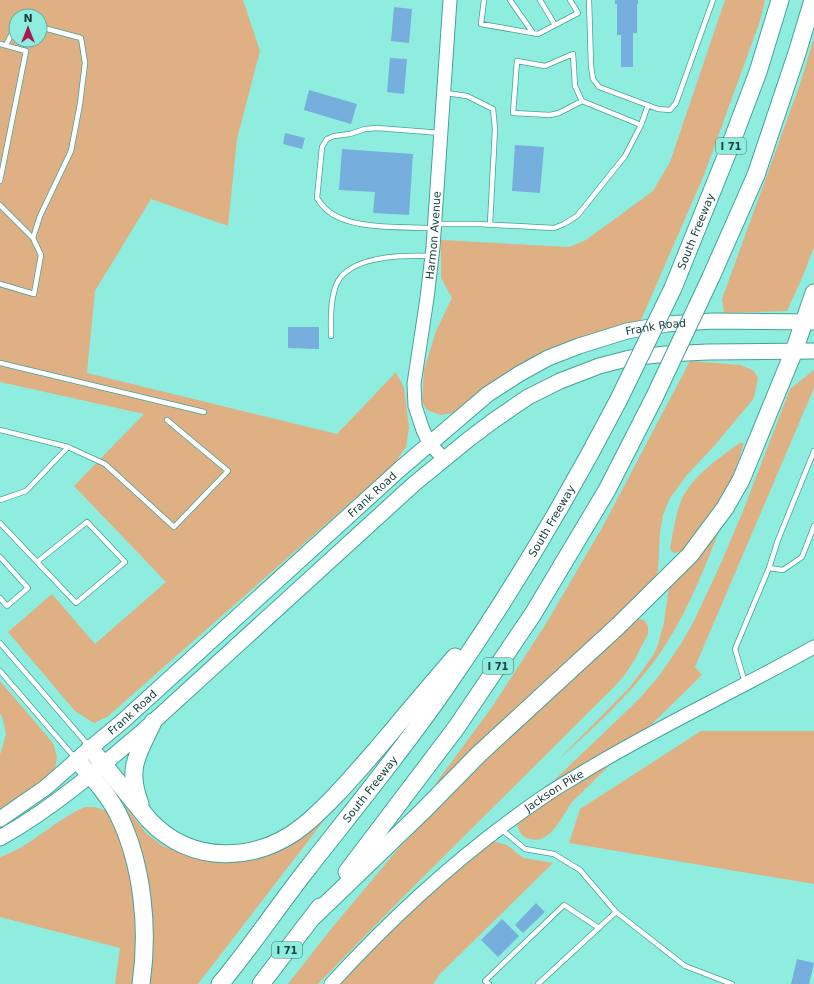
<svg xmlns="http://www.w3.org/2000/svg" width="814" height="984" viewBox="0 0 814 984" font-family="'DejaVu Sans',sans-serif">
<style>
.green{fill:#deb084;fill-rule:evenodd}
.building{fill:#76aedd}
.lines{fill:none;stroke-linecap:round;stroke-linejoin:round}
.service-casing{stroke:#43a398;stroke-width:6}
.secondary-casing{stroke:#43a398;stroke-width:15}
.primary-casing{stroke:#43a398;stroke-width:17}
.trunk-casing{stroke:#43a398;stroke-width:17}
.motorway-casing{stroke:#43a398;stroke-width:19}
.service{stroke:#fff;stroke-width:4.5}
.secondary{stroke:#fff;stroke-width:13}
.primary{stroke:#fff;stroke-width:15}
.trunk{stroke:#fff;stroke-width:15}
.motorway{stroke:#fff;stroke-width:17}
.motorway-bridge-casing{stroke:#43a398;stroke-width:19;stroke-linecap:butt}
.motorway-bridge{stroke:#fff;stroke-width:17}
.labels{text-anchor:middle;stroke-width:4;stroke-linejoin:round;paint-order:stroke}
.shield{fill:#8fede0;stroke:#3d756f;stroke-width:1}
.shield-label{font-size:10px;font-weight:bold;fill:#1a423e}
.street-label{font-size:11px;fill:#1a423e;stroke:#8fede0}
</style>
<rect width="100%" height="100%" fill="#8fede0"/>
<path class="green" d="M0 0H243L260 51 237 139 228 226 151 199 95 291 87 373 337 434 396 372 404 388 409 428 406 447 394 464 107 717 94 723 75 711 8 632 52 594 95 644 166 582 74 486 144 414 0 382ZM16 16H40V40H16Z
M725 0H765L760 21 704 175 638 327 512 370 452 413 441 415 427 410 422 402 424 370 436 331 452 298 441 278V240L569 247 586 240 653 191 670 162Z
M814 38V247L803 276 787 311 724 313 722 299 800 84Z
M690 361 741 365 754 371 758 378 754 398 715 445 687 475 670 498 663 515 660 533 658 571 654 582 438 786 436 783 492 707 547 622 603 526Z
M814 370V388L695 667 702 675 572 802C563 815 550 845 531 839 528 839 524 837 522 835 517 829 516 822 518 815L639 699 659 676 681 644 694 621 721 563 743 511 790 389Z
M740 443H744L731 484 715 510 683 551 674 553 670 549C673 533 675 516 681 501 691 477 719 458 740 443Z
M714 530 719 531C702 575 684 620 656 659 628 697 592 729 557 761L629 688 642 671 654 654 658 645 664 622 669 587Z
M639 619 644 620 648 626V634L635 659 624 676 614 687 405 895 318 984H288L331 929 398 849 485 760 631 623Z
M0 681 53 743 57 757 55 769 21 799 0 810V755L6 734 2 716 0 714Z
M701 731H814V884L569 843 580 809Z
M124 805 146 833 163 846 196 859 218 862 244 860 325 812 329 814 198 984H148L144 862 130 820 123 807Z
M85 807H94L107 811 114 820 127 859 136 906 137 952 135 984H115L120 948 0 917V857C32 846 54 820 85 807Z
M487 842H496L507 845 523 858 553 863 440 974 433 984H339L364 956 478 848Z"/>
<path class="building" d="M615 0H638V4H637V33H633V67H621V35H617V4H615Z
M394 7 412 9 409 43 391 41Z
M390 58 407 59 404 94 387 92Z
M309 90 357 104 351 124 304 110Z
M285 133 305 138 302 149 283 144Z
M515 145 544 147 540 193 512 191Z
M342 149 413 154 409 215 373 213 375 192 339 190Z
M288 327H319V349L288 348Z
M536 903 545 912 523 933 515 925Z
M502 919 519 936 498 957 481 940Z
M797 959 814 963 809 984H791Z"/>
<g class="lines">
<g class="service-casing">
<path id="service" d="M484 0 481 24 538 34 578 13 570 0
M510 0 533 33
M540 0 555 25
M589 0 591 66 593 79 599 87 658 109 670 110 676 103 713 0
M0 44 26 51 0 181
M6 45 16 25
M446 93 467 96 493 109 495 129 490 224
M641 125 648 105
M0 205 33 238 41 255 34 294 0 284
M436 224H478L554 228 564 224 577 216 625 156 641 125 582 101 575 86 573 54 545 66 517 61 513 113 550 115 559 113 582 101
M432 228C404 227 349 230 327 210 323 207 320 202 317 198L322 147 327 139 334 136 350 134 365 129 377 128 441 133
M33 238 40 216 71 151 80 104 85 63 81 38 40 27
M331 336C331 320 330 304 335 288 345 255 402 255 430 256
M0 363 204 412
M0 430 68 447 105 464 174 527 228 471 167 420
M0 500 26 491 68 447
M0 523 76 603 125 562 87 522 37 562
M0 557 28 588 7 606 0 598
M769 568 783 570 802 557 814 526
M0 643 88 745
M0 671 75 758
M745 683 735 649 769 568 778 540 814 451
M501 829 525 849 554 854 580 870 616 912 685 966 732 984
M489 984 485 981 564 905 599 928
M538 984 616 912"/>
</g>
<g class="secondary-casing">
<g id="secondary">
<path id="s1" d="M445 460 429 443 423 430 415 406 414 384 427 298 433 247 450 0"/>
<path id="s2" d="M331 984C396 913 466 849 546 795 559 786 572 779 585 771 659 726 738 690 814 647"/>
</g>
</g>
<g class="primary-casing">
<path id="primary" d="M0 819 45 788 77 760
M0 838C55 807 103 765 151 724"/>
</g>
<g class="trunk-casing">
<g id="trunk">
<path d="M153 722 414 484 469 439 493 421 528 397 560 381 599 366 630 358 666 354 708 352 814 351"/>
<path id="s3" d="M82 755 123 721 400 469 488 394 519 374 548 358 579 346 627 331 667 324 713 321 814 322"/>
</g>
</g>
<g class="motorway-casing">
<g id="motorway">
<path d="M711 277 756 175 797 53 813 0"/>
<path id="s4" d="M673 288 727 154 758 72 780 0"/>
<path d="M90 748 149 820C191 865 257 863 303 826 329 805 355 774 377 749 403 718 429 687 455 657"/>
<path d="M77 760C92 777 109 795 119 816 143 866 149 930 141 984"/>
<path d="M140 804C126 768 138 754 153 722"/>
<path d="M347 872 456 728 533 614 607 490 654 398"/>
<path d="M314 916 423 811 479 754 618 626 690 555 725 508 741 480 794 351 814 293"/>
<path id="s5" d="M220 984C251 947 278 906 308 868 354 809 401 752 444 690 508 598 566 501 618 401"/>
<path d="M261 984 320 907"/>
</g>
</g>
<use href="#service" class="service"/>
<use href="#secondary" class="secondary"/>
<use href="#primary" class="primary"/>
<use href="#trunk" class="trunk"/>
<use href="#motorway" class="motorway"/>
<g class="motorway-bridge-casing">
<path id="motorway-bridge" d="M654 398 711 277
M618 401 673 288"/>
</g>
<use href="#motorway-bridge" class="motorway-bridge"/>
</g>
<g class="labels">
<g class="shield">
<rect x="716" y="138" width="30" height="16" rx="3"/>
<rect x="483" y="658" width="30" height="16" rx="3"/>
<rect x="272" y="942" width="30" height="16" rx="3"/>
</g>
<g class="shield-label">
<text x="731" y="150">I 71</text>
<text x="498" y="670">I 71</text>
<text x="287" y="954">I 71</text>
</g>
<g class="street-label">
<text dy="4" stroke="none"><textPath href="#s4" startOffset="61">South Freeway</textPath></text>
<text dy="4" stroke="none"><textPath href="#s1" startOffset="235">Harmon Avenue</textPath></text>
<text dy="4" stroke="none"><textPath href="#s3" startOffset="726">Frank Road</textPath></text>
<text dy="4" stroke="none"><textPath href="#s3" startOffset="390">Frank Road</textPath></text>
<text dy="4" stroke="none"><textPath href="#s5" startOffset="570">South Freeway</textPath></text>
<text dy="4" stroke="none"><textPath href="#s3" startOffset="66">Frank Road</textPath></text>
<text dy="4" stroke="none"><textPath href="#s5" startOffset="246">South Freeway</textPath></text>
<text dy="4" stroke="none"><textPath href="#s2" startOffset="296">Jackson Pike</textPath></text>
</g>
</g>
<g transform="translate(28 28)"><circle r="19" fill="#8fede0" stroke="#60a99f"/>
<path d="M0-3L7 15L0 10L-7 15Z" fill="#aa1951"/>
<text y="-6" font-size="11" font-weight="bold" text-anchor="middle" fill="#1a423e">N</text>
</g>
</svg>
